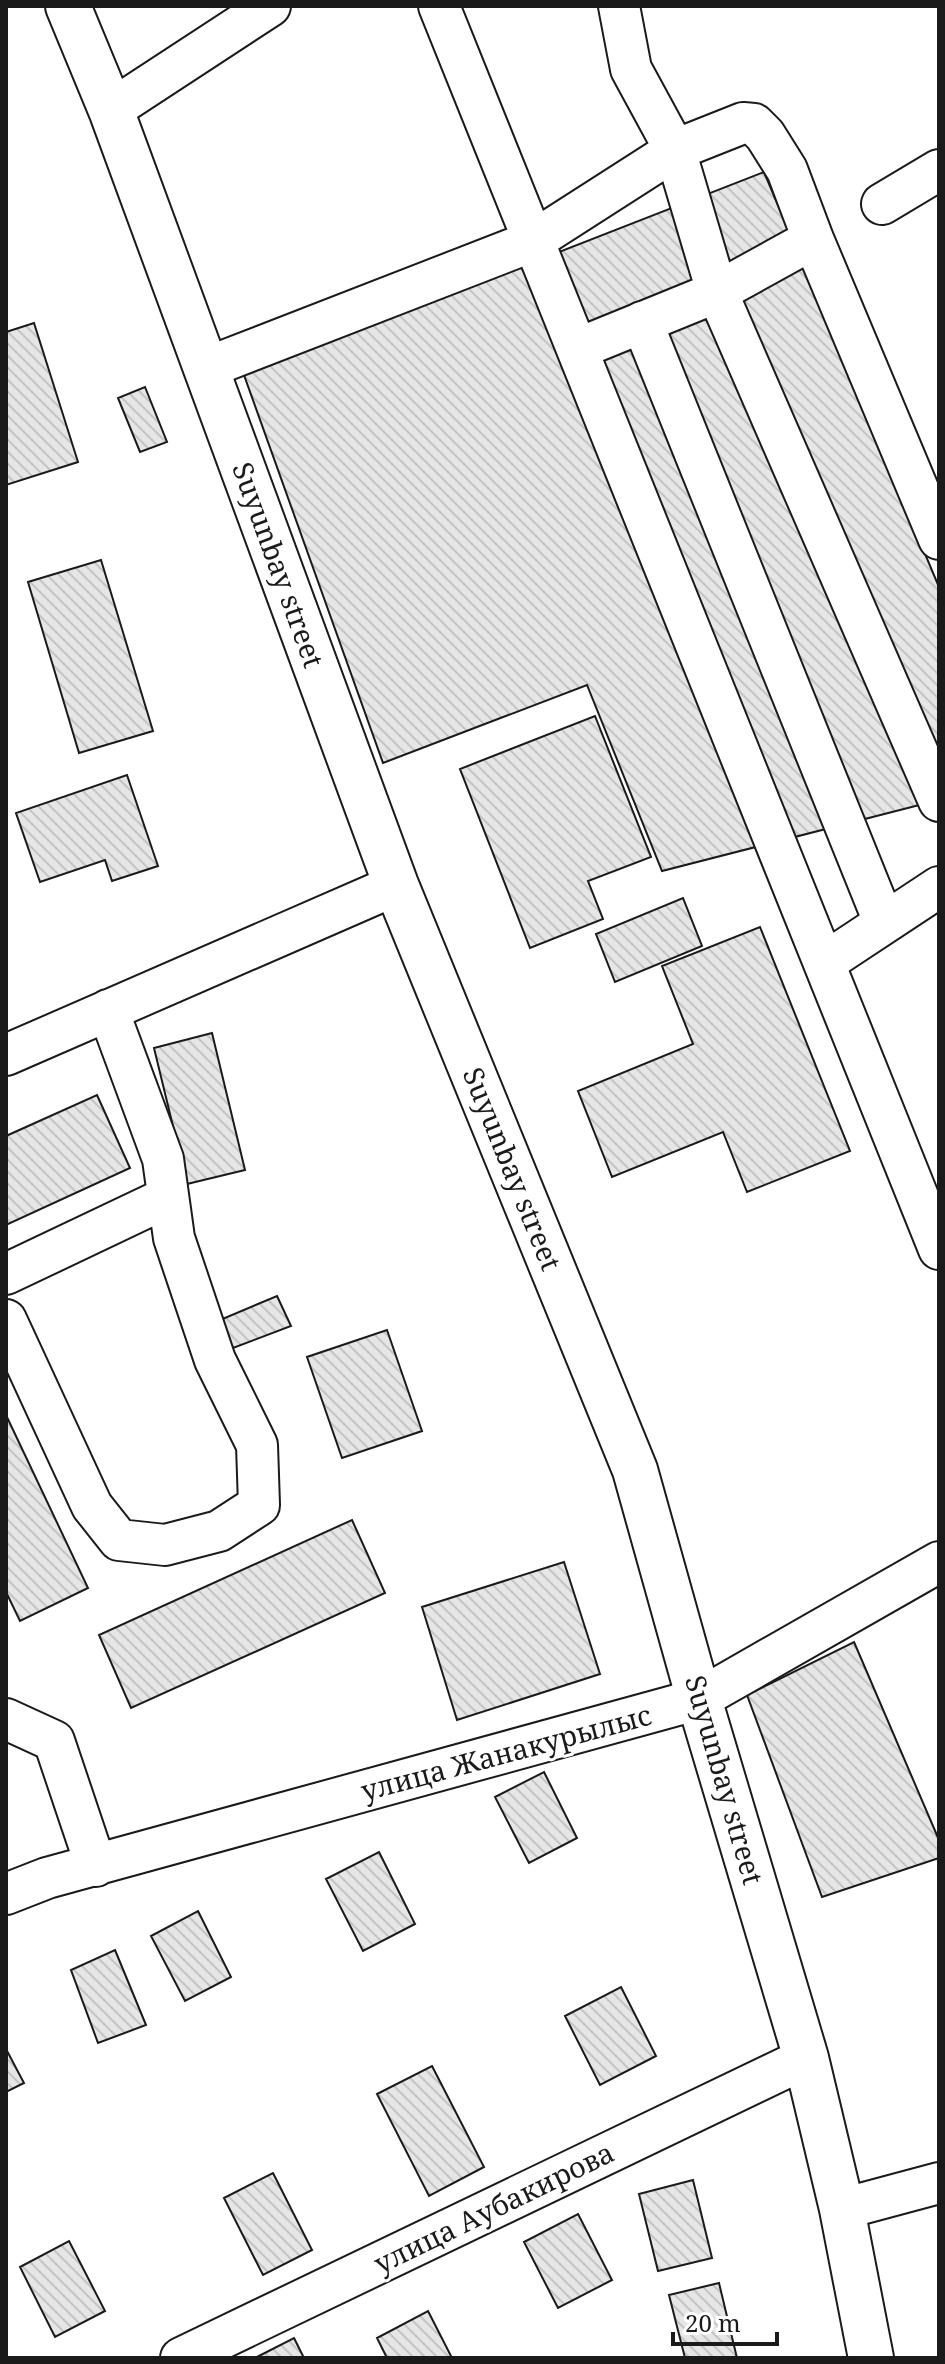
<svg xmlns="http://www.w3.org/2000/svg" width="945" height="2364" viewBox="0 0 945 2364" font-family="'Noto Serif',serif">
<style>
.building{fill:url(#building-back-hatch);stroke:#1a1a1a;stroke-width:2}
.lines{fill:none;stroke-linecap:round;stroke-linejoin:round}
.minor-casing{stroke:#1a1a1a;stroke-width:44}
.major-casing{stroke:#1a1a1a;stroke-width:48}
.minor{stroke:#fff;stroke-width:40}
.major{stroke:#fff;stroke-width:44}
.labels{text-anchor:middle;stroke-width:6;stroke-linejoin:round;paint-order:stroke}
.street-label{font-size:28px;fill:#1a1a1a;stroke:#fff}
</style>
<defs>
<pattern id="building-back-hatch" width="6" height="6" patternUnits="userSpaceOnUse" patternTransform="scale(2)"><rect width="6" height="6" fill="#e6e6e6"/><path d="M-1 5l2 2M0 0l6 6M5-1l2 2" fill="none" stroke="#c5c5c5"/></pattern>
</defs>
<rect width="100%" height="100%" fill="#fff"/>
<path class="building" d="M764 172 939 587V800L662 871 587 685 383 763 244 375Z
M34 323 78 462 6 485V332Z
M145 387 167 442 140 452 118 398Z
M101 560 153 731 79 753 28 582Z
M595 716 651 857 588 881 603 919 530 948 460 769Z
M127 775 158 866 112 881 105 860 40 882 16 813Z
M683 898 702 946 615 982 596 934Z
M760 927 850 1151 747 1192 723 1132 612 1177 578 1091 693 1044 662 966Z
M212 1033 245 1170 187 1184 154 1048Z
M97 1095 130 1168 6 1225V1136Z
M277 1296 291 1326 233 1348 220 1320Z
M387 1330 422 1431 342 1458 307 1357Z
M6 1415 88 1588 20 1621 6 1592Z
M352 1520 385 1593 131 1708 99 1635Z
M564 1562 600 1674 457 1720 422 1607Z
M854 1642 939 1840V1858L822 1897 747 1695Z
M544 1772 577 1838 529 1863 495 1797Z
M379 1852 415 1924 363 1951 326 1879Z
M198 1911 231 1977 185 2001 151 1936Z
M115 1950 146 2025 98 2043 71 1970Z
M621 1987 656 2056 600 2085 565 2016Z
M6 2049 24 2083 6 2092Z
M432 2066 484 2167 429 2196 377 2094Z
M273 2173 312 2250 263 2275 224 2198Z
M693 2180 712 2258 658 2271 639 2194Z
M578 2214 612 2280 558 2308 524 2242Z
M69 2241 105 2311 55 2337 20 2267Z
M719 2283 737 2358H685L669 2295Z
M428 2311 452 2358H387L377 2338Z
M294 2338 304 2358H255Z"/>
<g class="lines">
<g class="minor-casing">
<path id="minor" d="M439 6 939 1249
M111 110 270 6
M882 204 939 170
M642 322 884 922
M577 349 717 292 813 239
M206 368 533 241 675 150 631 69 619 6
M939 539 813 239 787 170 765 135 754 124 743 123 675 150 717 292 939 801
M824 963 939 887
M6 1055 396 885
M6 1274 168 1197
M6 1320 92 1506 119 1540 165 1545 219 1531 259 1505 257 1445 215 1360 174 1238 163 1159 108 1010
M6 1719 54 1741 96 1866
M6 1894 47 1878 699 1699 939 1562
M842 2209 939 2183
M181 2358 806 2058"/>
</g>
<g class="major-casing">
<path id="major" d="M68 6 111 110 396 885 635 1470 699 1699 806 2058 842 2209 871 2358"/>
</g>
<use href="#minor" class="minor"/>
<use href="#major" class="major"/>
</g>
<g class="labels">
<g class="street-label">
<text transform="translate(278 565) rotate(70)" y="10">Suyunbay street</text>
<text transform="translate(512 1169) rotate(68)" y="10">Suyunbay street</text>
<text transform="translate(506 1753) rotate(-15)" y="10">улица Жанакурылыс</text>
<text transform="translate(724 1780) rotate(74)" y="10">Suyunbay street</text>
<text transform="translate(494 2208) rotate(-26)" y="10">улица Аубакирова</text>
</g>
</g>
<rect width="945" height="2364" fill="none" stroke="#1a1a1a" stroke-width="16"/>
<path d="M673 2332v12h104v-12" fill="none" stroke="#1a1a1a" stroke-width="4"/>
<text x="685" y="2332" font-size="24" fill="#1a1a1a" stroke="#ffffff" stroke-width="6" paint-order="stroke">20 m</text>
</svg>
